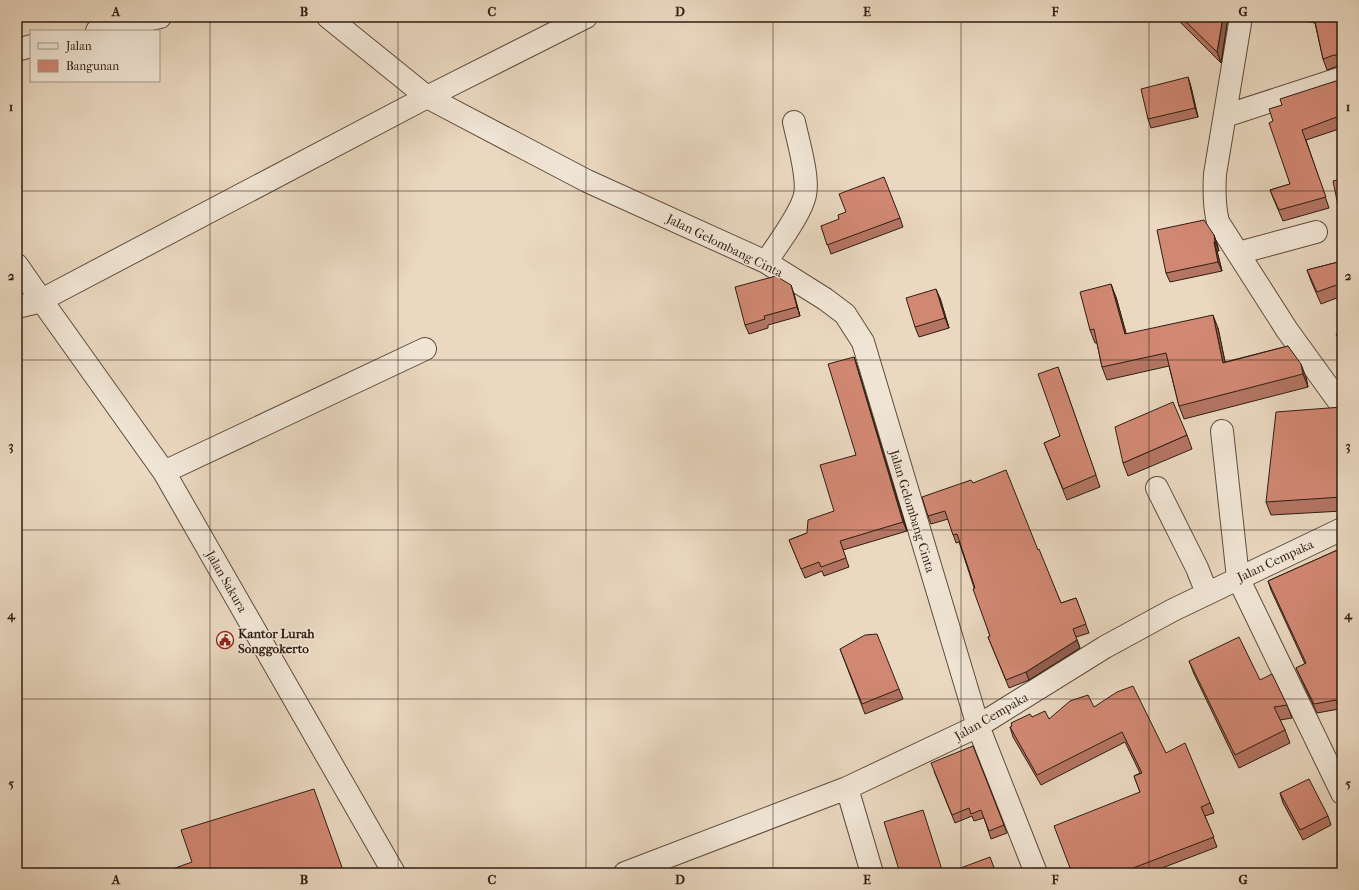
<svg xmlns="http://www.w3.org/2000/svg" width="1359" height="890" viewBox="0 0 1359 890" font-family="'IM FELL French Canon',serif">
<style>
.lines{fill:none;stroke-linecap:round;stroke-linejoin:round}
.minor-casing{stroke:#5e4c3e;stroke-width:24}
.minor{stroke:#f1e6d6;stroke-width:22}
.wall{fill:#b47563;stroke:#2f1d12}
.shaded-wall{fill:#925f50;stroke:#2f1d12}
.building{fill:#d18873;stroke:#2f1d12}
.grid{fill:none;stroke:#2f1d12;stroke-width:1;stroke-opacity:0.55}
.labels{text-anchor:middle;stroke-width:3;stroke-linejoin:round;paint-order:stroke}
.street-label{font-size:13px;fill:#2f1d12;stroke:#f1e6d6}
.poi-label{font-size:13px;font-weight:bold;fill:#2f1d12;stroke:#f1e6d6;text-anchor:start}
.neatline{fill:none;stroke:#2f1d12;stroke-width:1.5}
.grid-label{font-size:13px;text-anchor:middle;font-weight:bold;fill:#2f1d12}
</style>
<rect width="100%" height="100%" fill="#ead8c0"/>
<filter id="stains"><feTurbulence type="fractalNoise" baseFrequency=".005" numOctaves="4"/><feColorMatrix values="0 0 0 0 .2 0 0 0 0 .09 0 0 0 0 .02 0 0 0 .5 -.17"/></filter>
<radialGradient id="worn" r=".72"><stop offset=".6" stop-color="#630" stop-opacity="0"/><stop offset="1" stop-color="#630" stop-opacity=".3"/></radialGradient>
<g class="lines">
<g class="minor-casing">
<path id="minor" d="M328 17 427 97 587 181 766 262 825 299 845 314 863 342 978 726 1036 873
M1241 17 1215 174C1214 191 1214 206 1218 222L1287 330 1342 406
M97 31 160 17
M17 50 31 46
M1225 116 1342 78
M1238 253 1316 232
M766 262C777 245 801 214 805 195 809 177 798 141 794 122
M17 265 42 301 164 472 394 873
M17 307 42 301 49 296 427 97 586 17
M1222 431 1238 578 1342 793
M164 472 425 349
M1157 488 1197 568 1207 593
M847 788 872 873
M625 873 847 788 978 726 1105 647 1173 610 1342 529"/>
</g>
<use href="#minor" class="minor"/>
</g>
<path class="wall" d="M1175 17H1228L1221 63Z
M1283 17H1342V66H1338L1327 70 1323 59 1315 23Z
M1188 77 1191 87 1198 117 1151 128 1148 119Z
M1342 79V128L1306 140 1329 208 1283 221 1274 200 1270 190 1290 184 1273 121 1282 105Z
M900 218 903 227 831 254 821 226Z
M1214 235 1217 244 1219 251H1217L1222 271 1170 282 1166 273Z
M1342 261V296L1321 304 1311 281 1307 270Z
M794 294 800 316 768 325V328L749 334 745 325Z
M1116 297 1126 334 1218 328 1225 362 1288 346 1306 377 1308 387 1184 419 1179 406 1169 366 1107 380 1102 367 1097 343H1095L1090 330Z
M940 298 949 328 919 337 915 327Z
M854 357 857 366 907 531 843 550 849 567 824 576 822 571 805 578 789 540 807 533 834 511 856 455Z
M1058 367 1100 487 1067 500 1044 443 1060 436Z
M1342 407V511L1271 515 1266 502Z
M1187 435 1192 449 1128 476 1123 463Z
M973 483 1038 550 1061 603 1076 598 1089 633 1076 637 1080 648 1029 680 1009 688 988 637 990 636 959 542 956 543 948 519 931 524 928 516Z
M1342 548 1339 709 1317 713 1300 677 1296 668 1305 664 1271 590 1268 581Z
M840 649 899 689 903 699 865 714Z
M1189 661 1287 705 1292 718 1280 720 1285 730 1290 743 1239 768 1194 674Z
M1094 707 1166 753 1210 803 1214 813 1205 816 1217 847 1149 873H1072L1140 792 1134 776 1140 773 1125 742 1041 785 1013 737 1010 727 1032 717 1049 719Z
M973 746 1007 833 991 839 984 818 974 821 972 816 955 823 934 771Z
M1280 793 1328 816 1331 825 1303 840 1283 803Z"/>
<path class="shaded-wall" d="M1223 17H1228L1221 63 1217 52Z
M1188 77 1191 87 1198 117 1195 108Z
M1214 235 1217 244 1219 251 1215 242Z
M1214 242 1217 251 1222 271 1218 262Z
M1111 284 1116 297 1130 347 1125 334Z
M791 285 794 294 800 316 797 307Z
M936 289 940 298 949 328 945 318Z
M1213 315 1218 328 1228 376 1223 363Z
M854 357 857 366 907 531 903 522Z
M1301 364 1306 377 1308 387 1303 374Z
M1077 640 1080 648 1029 680 1026 672Z"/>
<path class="building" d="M1181 17H1223L1217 52Z
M1314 17H1342V56L1334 55 1323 59Z
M1188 77 1195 108 1148 119 1141 89Z
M1342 79V115L1302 130 1326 197 1279 210 1270 190 1290 184 1269 123 1273 121 1269 109 1282 105 1280 99Z
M884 177 900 218 827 245 821 226 839 219 838 215 846 212 839 194Z
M1342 179V225L1333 181Z
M1204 220 1214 235 1215 242H1214L1218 262 1166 273 1157 230Z
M1342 261V283L1317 292 1307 270Z
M776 276 791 285 797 307 764 316 765 319 745 325 735 287Z
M1111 284 1125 334 1213 315 1223 363 1288 346 1301 364 1303 374 1179 406 1166 353 1102 367 1094 329 1090 330 1080 292Z
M936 289 945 318 915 327 906 298Z
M1342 331V346L1336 334Z
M854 357 903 522 840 541 846 558 821 567 819 562 801 569 789 540 807 533 808 520 834 511 820 465 856 455 828 364Z
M1058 367 1096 475 1063 489 1044 443 1060 436 1038 374Z
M1173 402 1187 435 1123 463 1115 427Z
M1342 407V497L1266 502 1276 412Z
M1006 470 1038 550 1039 549 1061 603 1076 598 1086 624 1073 629 1077 640 1026 672 1006 680 988 637 990 636 973 589 975 588 957 534 953 535 945 511 928 516 922 497 971 480 973 483Z
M1342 548V716L1336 700 1314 704 1296 668 1306 663 1268 581Z
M877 634 899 689 862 704 840 649 865 635Z
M1239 637 1260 680 1272 674 1287 705 1274 707 1285 730 1235 755 1189 661Z
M1133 686 1166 753 1185 743 1210 803 1201 807 1214 837 1120 873H1072L1054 826 1140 792 1134 776 1142 773 1122 732 1037 775 1010 727 1012 726 1011 723 1030 714 1032 717 1045 711 1049 719 1070 701 1088 695 1094 707 1117 692Z
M973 746 1004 825 989 831 981 810 971 814 969 808 952 815 931 763Z
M1309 779 1328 816 1300 830 1280 793Z
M314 789 344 873H161L192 862 181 830Z
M923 810 943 873H900L884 822Z
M990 857 996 873H950V872Z"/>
<path class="grid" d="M210 17V873M398 17V873M586 17V873M773 17V873M961 17V873M1149 17V873M17 191H1342M17 360H1342M17 530H1342M17 699H1342"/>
<defs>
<g id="civic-ring" transform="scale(0.9)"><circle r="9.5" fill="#f1e6d6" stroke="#8f2418" stroke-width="1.5"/><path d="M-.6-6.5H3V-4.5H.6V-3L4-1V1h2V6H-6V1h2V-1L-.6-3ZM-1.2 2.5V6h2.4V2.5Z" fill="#8f2418"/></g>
</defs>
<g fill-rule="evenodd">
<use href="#civic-ring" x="225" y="640"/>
</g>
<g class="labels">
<g class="street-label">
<text transform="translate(725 245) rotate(26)" y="5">Jalan Gelombang Cinta</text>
<text transform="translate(913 511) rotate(73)" y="5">Jalan Gelombang Cinta</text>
<text transform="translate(1275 560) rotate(-25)" y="5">Jalan Cempaka</text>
<text transform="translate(227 581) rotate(60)" y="5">Jalan Sakura</text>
<text transform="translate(991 716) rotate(-30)" y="5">Jalan Cempaka</text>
</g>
<g class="poi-label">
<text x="238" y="638">Kantor Lurah<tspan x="238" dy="15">Songgokerto</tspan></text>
</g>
</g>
<rect width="1359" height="890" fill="none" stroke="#ead8c0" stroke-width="44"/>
<rect x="30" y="30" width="130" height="52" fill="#f1e6d6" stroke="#a39688"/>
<rect x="38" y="43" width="20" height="6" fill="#f1e6d6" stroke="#a39688"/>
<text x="66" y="50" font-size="12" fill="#2f1d12">Jalan</text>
<rect x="38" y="60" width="20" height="12" fill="#d18873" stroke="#a39688"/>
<text x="66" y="70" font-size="12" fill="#2f1d12">Bangunan</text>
<rect x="22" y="22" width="1315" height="846" class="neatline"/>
<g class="grid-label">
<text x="116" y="16">A</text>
<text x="304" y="16">B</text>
<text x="492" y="16">C</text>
<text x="680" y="16">D</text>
<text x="867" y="16">E</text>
<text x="1055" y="16">F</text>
<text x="1243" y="16">G</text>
<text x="11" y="111">1</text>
<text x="1348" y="111">1</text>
<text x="11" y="280">2</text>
<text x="1348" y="280">2</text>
<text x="11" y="450">3</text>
<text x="1348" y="450">3</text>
<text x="11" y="619">4</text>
<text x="1348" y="619">4</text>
<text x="11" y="788">5</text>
<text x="1348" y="788">5</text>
<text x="116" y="884">A</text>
<text x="304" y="884">B</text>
<text x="492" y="884">C</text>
<text x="680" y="884">D</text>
<text x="867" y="884">E</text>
<text x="1055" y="884">F</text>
<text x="1243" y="884">G</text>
</g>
<rect width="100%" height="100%" filter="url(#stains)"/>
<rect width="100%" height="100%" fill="url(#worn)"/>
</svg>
